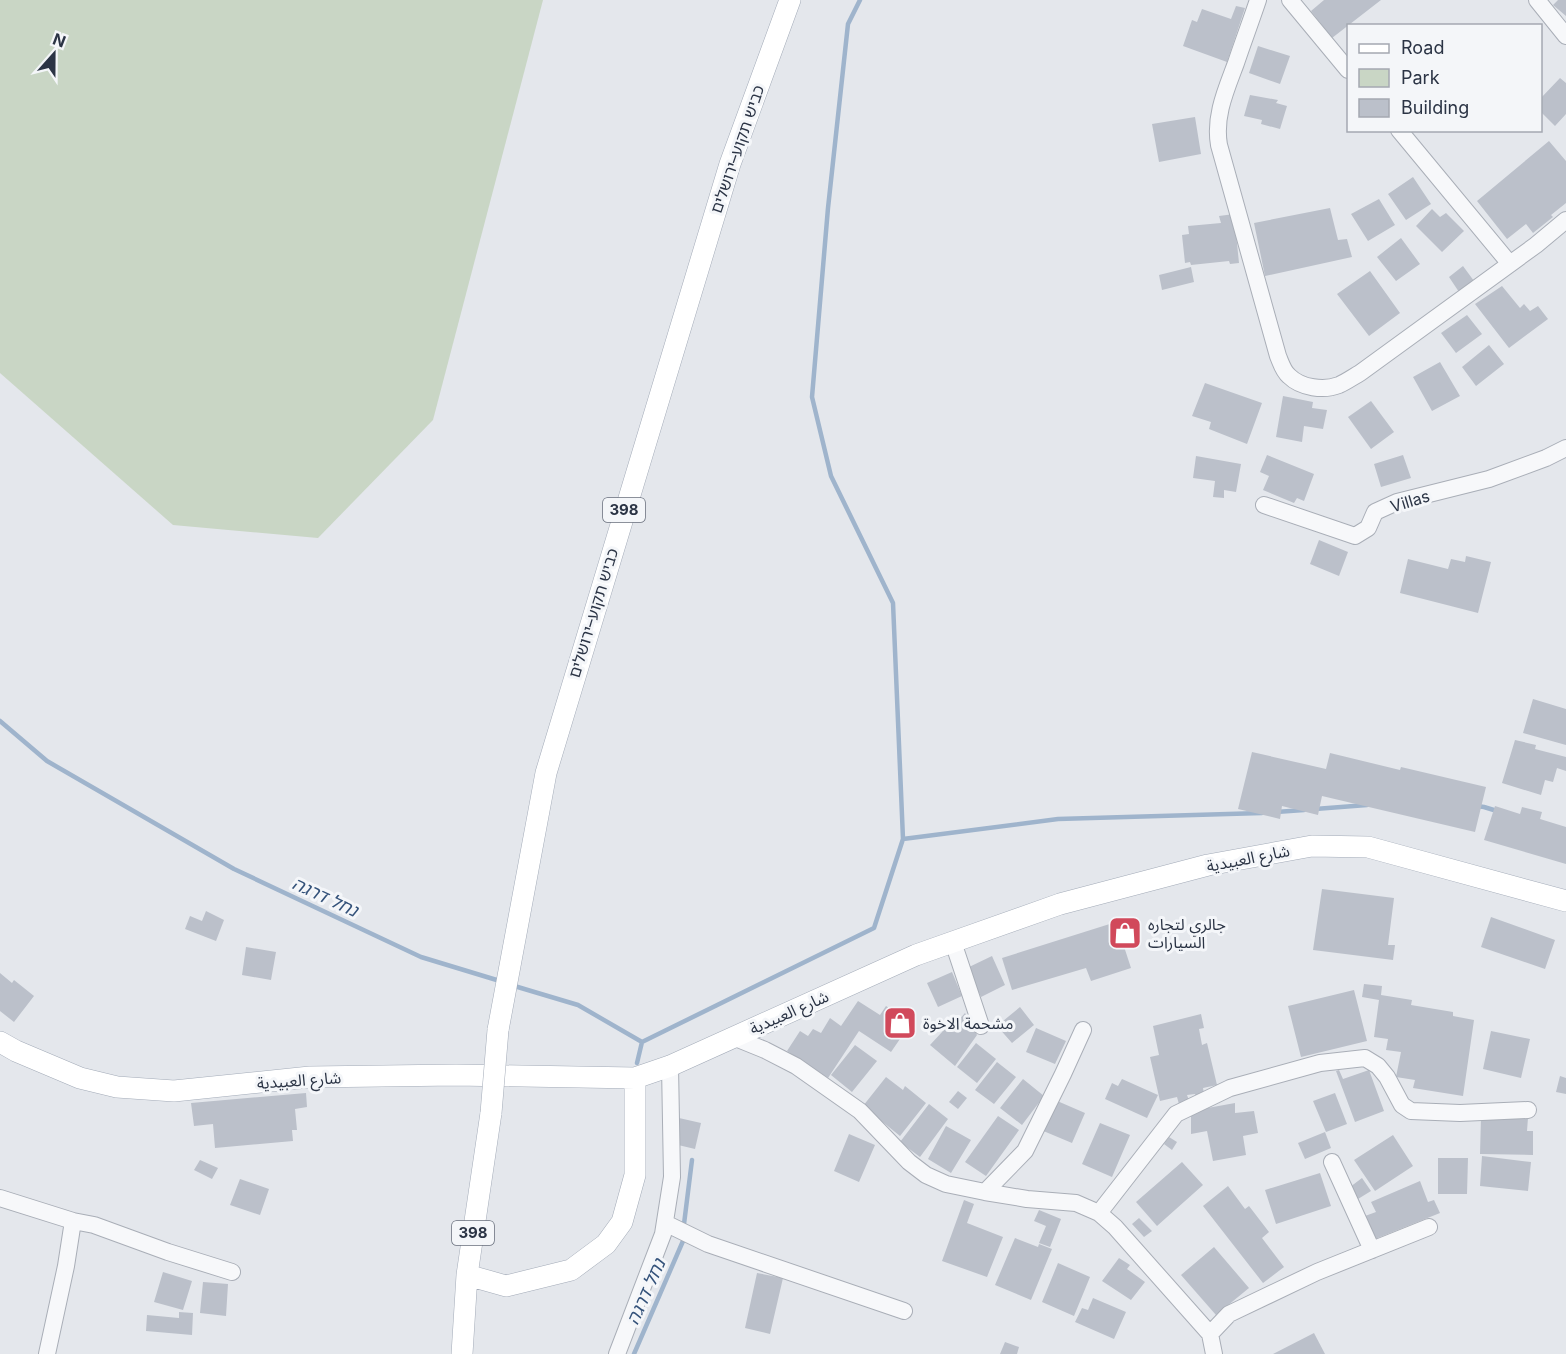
<svg xmlns="http://www.w3.org/2000/svg" width="1566" height="1354" viewBox="0 0 1566 1354" font-family="Inter,'Noto Sans Arabic','Noto Sans Hebrew',sans-serif">
<style>
.green{fill:#c9d6c5}
.lines{fill:none;stroke-linecap:round;stroke-linejoin:round}
.stream{stroke:#9fb4cc;stroke-width:4.5}
.building{fill:#bbc0ca}
.minor-casing{stroke:#a9aeb7;stroke-width:18}
.major-casing{stroke:#a3abb8;stroke-width:22}
.minor{stroke:#f7f8fa;stroke-width:16}
.major{stroke:#fff;stroke-width:21}
.major-bridge-casing{stroke:#a3abb8;stroke-width:22;stroke-linecap:butt}
.major-bridge{stroke:#fff;stroke-width:21}
.labels{text-anchor:middle;stroke-width:6;stroke-linejoin:round;paint-order:stroke}
.shield{fill:#f4f6f9;stroke:#676e7b;stroke-width:1.5}
.shield-label{font-size:15px;font-weight:bold;fill:#2b3445}
.street-label{font-size:16px;fill:#2b3445;stroke:#f4f6f9}
.poi-label{font-size:16px;fill:#2b3445;stroke:#f4f6f9;text-anchor:start}
.water-label{font-size:18px;font-style:italic;fill:#34527a;stroke:#f4f6f9}
</style>
<rect width="100%" height="100%" fill="#e4e7ec"/>
<path class="green" d="M0 0H543L433 420 318 538 173 525 0 373Z"/>
<g class="lines">
<path class="stream" d="M0 721 47 761 234 869 421 957 500 981
M1477 806 1484 807 1497 811
M1315 809 1367 805
M1276 812 1304 810
M903 839 1058 819 1262 813
M511 985 578 1005 642 1042 637 1063
M642 1042 874 928 903 839 893 603 831 476 812 397 828 208 848 24 860 0
M684 1224 692 1160
M634 1354 683 1241"/>
</g>
<path class="building" d="M1324 0H1381L1332 38 1311 11Z
M1558 0H1566V16L1553 5Z
M1236 6 1245 8 1227 62 1183 46 1192 20 1197 22 1202 9 1231 19Z
M1258 46 1290 56 1280 84 1249 73Z
M1560 78 1566 83V114L1555 126 1540 111V99Z
M1250 95 1278 100 1276 103 1287 106 1280 129 1261 124 1262 120 1244 116Z
M1195 117 1201 154 1159 162 1152 124Z
M1549 141 1566 161V203L1551 215 1553 217 1533 233 1526 224 1507 239 1477 201Z
M1413 177 1431 204 1406 220 1388 194Z
M1379 199 1395 225 1368 241 1351 214Z
M1330 208 1338 240 1347 239 1352 257 1265 276 1254 223Z
M1432 209 1440 217 1446 213 1464 231 1442 252 1416 226Z
M1234 214 1239 263 1230 264 1229 261 1191 265 1190 262 1185 263 1182 235 1189 234 1188 226 1221 223 1219 216Z
M1401 238 1420 264 1396 281 1377 257Z
M1463 266 1474 281 1459 292 1449 277Z
M1191 267 1194 282 1162 290 1159 275Z
M1370 271 1400 313 1369 336 1337 294Z
M1502 286 1520 308 1524 304 1530 311 1538 306 1548 319 1509 348 1475 304Z
M1467 315 1482 334 1456 353 1441 333Z
M1489 345 1504 364 1476 386 1462 367Z
M1440 362 1460 396 1432 411 1413 377Z
M1205 383 1262 403 1247 444 1209 429 1211 422 1192 416Z
M1283 396 1313 402 1312 408 1327 410 1323 429 1304 426 1302 442 1276 437Z
M1371 401 1394 432 1371 449 1348 417Z
M1267 455 1314 474 1304 501 1297 498 1294 503 1263 490 1269 476 1260 472Z
M1403 455 1411 478 1381 487 1374 464Z
M1196 456 1241 464 1236 492 1224 490V498L1213 497 1215 481 1193 478Z
M1319 540 1348 552 1339 576 1310 564Z
M1466 556 1491 562 1478 613 1400 593 1408 559 1448 569 1451 559 1465 562Z
M1533 699 1566 709V745L1523 733Z
M1515 740 1536 745 1535 749 1566 757V771L1557 768 1553 782 1545 780 1541 795 1502 783Z
M1252 752 1326 769 1330 753 1400 770 1401 767 1486 787 1475 832 1322 796 1318 815 1282 806 1280 819 1238 809Z
M1495 806 1520 814 1522 807 1542 812 1540 819 1566 827V864L1484 840Z
M1322 889 1394 898 1388 945H1395L1393 960 1313 950Z
M206 911 224 920 216 941 185 929 190 916 202 921Z
M1491 917 1555 940 1545 969 1481 947Z
M1116 922 1131 968 1091 981 1086 968 1012 990 1002 958Z
M246 947 276 952 271 980 242 975Z
M992 956 1005 985 981 997 967 968Z
M952 972 962 996 938 1007 927 983Z
M0 973 12 983 14 980 34 996 14 1022 0 1011Z
M1364 984 1382 986 1381 995 1412 1000 1411 1005 1453 1012V1016L1474 1020 1463 1096 1413 1088 1415 1080 1396 1077 1401 1052 1386 1050 1388 1039 1374 1037 1379 1000 1362 997Z
M1354 990 1367 1041 1301 1057 1288 1006Z
M858 1001 880 1015 886 1006 911 1023 891 1052 859 1031 828 1078 787 1051 800 1031 808 1036 813 1029 821 1033 830 1018 841 1026Z
M1020 1007 1034 1025 1012 1043 997 1026Z
M965 1013 977 1035 955 1066 930 1045 955 1018 958 1021Z
M1201 1014 1204 1028 1199 1029 1202 1045 1207 1043 1217 1085 1203 1088 1205 1099 1197 1101 1195 1094 1187 1095 1191 1106 1180 1108 1177 1097 1160 1101 1150 1057 1159 1055 1153 1026Z
M1036 1028 1066 1041 1055 1064 1026 1052Z
M1491 1031 1530 1039 1521 1078 1483 1069Z
M976 1043 996 1059 977 1083 957 1067Z
M855 1045 877 1061 852 1092 831 1075Z
M997 1062 1016 1077 994 1104 975 1090Z
M1339 1070 1343 1079 1369 1070 1384 1111 1355 1122 1336 1071Z
M1560 1076 1566 1078V1094L1556 1092Z
M886 1077 903 1090 905 1086 926 1103 900 1136 863 1106Z
M1023 1079 1044 1096 1022 1125 1000 1108Z
M1122 1079 1158 1095 1147 1118 1105 1099 1112 1083 1118 1086Z
M958 1091 967 1098 958 1109 949 1102Z
M306 1093 307 1107 295 1109 297 1130H292L293 1141 215 1148 213 1124 194 1126 191 1103Z
M1335 1093 1347 1124 1326 1132 1313 1101Z
M1055 1100 1085 1113 1072 1143 1041 1130Z
M1235 1103V1113L1254 1111 1258 1133 1243 1136 1246 1155 1213 1161 1207 1131 1191 1134V1111Z
M929 1104 948 1119 920 1157 900 1142Z
M998 1116 1019 1130 986 1176 965 1162Z
M1481 1117 1528 1118 1527 1131H1533V1155L1480 1154Z
M679 1118 701 1123 695 1149 674 1144Z
M1100 1123 1130 1135 1112 1177 1082 1164Z
M946 1126 971 1140 951 1173 928 1159Z
M1325 1132 1331 1148 1305 1159 1298 1143Z
M849 1134 875 1145 859 1182 834 1171Z
M1393 1135 1413 1166 1375 1191 1354 1160Z
M1169 1137 1177 1142 1172 1150 1164 1144Z
M1482 1156 1531 1162 1528 1191 1480 1186Z
M1438 1158H1468L1467 1194H1438Z
M200 1160 218 1168 212 1179 194 1170Z
M1182 1162 1203 1185 1157 1226 1136 1202Z
M1320 1173 1331 1206 1276 1224 1265 1190Z
M1362 1178 1371 1191 1358 1199 1350 1187Z
M240 1179 269 1189 260 1215 230 1205Z
M1420 1181 1428 1202 1434 1200 1440 1213 1375 1239 1365 1216 1376 1212 1371 1202Z
M1228 1186 1245 1209 1249 1206 1269 1232 1262 1238 1284 1267 1263 1283 1203 1206Z
M964 1200 974 1204 967 1223 1003 1237 987 1277 942 1261Z
M1039 1210 1061 1219 1050 1247 1039 1243 1046 1226 1034 1221Z
M1139 1218 1152 1231 1144 1237 1132 1224Z
M1015 1238 1038 1247 1039 1244 1052 1249 1031 1300 995 1285Z
M1214 1247 1249 1288 1216 1315 1181 1275Z
M1119 1258 1130 1265 1127 1269 1145 1282 1131 1300 1102 1281Z
M1058 1263 1090 1277 1074 1316 1042 1302Z
M163 1272 192 1281 183 1310 154 1302Z
M757 1273 783 1278 770 1334 745 1328Z
M203 1282 228 1284 226 1316 200 1313Z
M1093 1298 1126 1312 1114 1339 1075 1322 1082 1308 1088 1310Z
M179 1312 193 1313 192 1335 146 1331 147 1315 179 1318Z
M1314 1333 1325 1354H1273Z
M1005 1342 1019 1347 1017 1354H1000Z"/>
<g class="lines">
<g class="minor-casing">
<path id="minor" d="M1258 0C1251 21 1243 42 1236 63 1226 90 1214 116 1219 145L1278 356C1281 363 1283 371 1289 376 1301 388 1324 391 1339 385 1346 382 1353 377 1360 373L1536 245 1566 220
M1290 0 1348 70
M1537 0 1566 36
M1399 130 1510 264
M1264 505 1355 536 1368 528 1375 512 1397 502 1489 479 1546 458 1566 448
M953 942 981 1026
M733 1037 765 1050 796 1066 860 1111 909 1162 926 1175 946 1184 985 1192 1027 1199 1076 1203 1099 1213 1115 1227 1210 1334 1214 1354
M1332 1162 1372 1250
M985 1192 1025 1151 1063 1074 1083 1030
M0 1198 73 1221 94 1225 168 1252 232 1272
M1099 1213 1176 1114 1230 1088 1320 1063 1365 1058 1378 1066 1387 1077 1402 1105 1411 1111 1460 1113 1528 1110
M665 1223 708 1244 904 1311
M1210 1334 1229 1314 1317 1272 1429 1227
M47 1354 66 1266 73 1221
M617 1354 663 1234 672 1177 670 1066"/>
</g>
<g class="major-casing">
<path id="major" d="M498 1030 546 773 730 164 790 0
M0 1042 16 1051 80 1078 117 1087 174 1091 310 1077 456 1075 635 1078 670 1066 916 955 1060 904 1208 865 1312 846 1368 847 1566 901
M467 1275 506 1286 571 1270 606 1244 622 1222 635 1175V1078
M462 1354 467 1275 491 1113"/>
</g>
<use href="#minor" class="minor"/>
<use href="#major" class="major"/>
<g class="major-bridge-casing">
<path id="major-bridge" d="M491 1113 498 1030"/>
</g>
<use href="#major-bridge" class="major-bridge"/>
</g>
<defs>
<g id="shop-square" transform="scale(1.725)"><rect x="-9" y="-9" width="18" height="18" rx="4" fill="#d1495b" stroke="#f4f6f9"/><path d="M-5-2.5h2.3a2.7 3.5 0 0 1 5.4 0H5L5.5 6h-11ZM-1.5-2.5h3a1.5 2.3 0 0 0-3 0Z" fill="#fff"/></g>
</defs>
<g fill-rule="evenodd">
<use href="#shop-square" x="1125" y="933"/>
<use href="#shop-square" x="900" y="1023"/>
</g>
<g class="labels">
<g class="shield">
<rect x="603" y="498" width="42" height="24" rx="4.5"/>
<rect x="452" y="1221" width="42" height="24" rx="4.5"/>
</g>
<g class="shield-label">
<text x="624" y="515">398</text>
<text x="473" y="1238">398</text>
</g>
<g class="street-label">
<text transform="translate(737 149) rotate(-71)" y="6">כביש תקוע–ירושלים</text>
<text transform="translate(1410 501) rotate(-17)" y="6">Villas</text>
<text transform="translate(593 613) rotate(-73)" y="6">כביש תקוע–ירושלים</text>
<text transform="translate(1248 858) rotate(-11)" y="6">شارع العبيدية</text>
<text transform="translate(789 1012) rotate(-24)" y="6">شارع العبيدية</text>
<text transform="translate(299 1080) rotate(-4)" y="6">شارع العبيدية</text>
</g>
<g class="poi-label">
<text x="1148" y="930">جالري لتجاره<tspan x="1148" dy="18">السيارات</tspan></text>
<text x="923" y="1029">مشحمة الاخوة</text>
</g>
<g class="water-label">
<text transform="translate(325 897) rotate(25)" y="6">נחל דרגה</text>
<text transform="translate(646 1292) rotate(-66)" y="6">נחל דרגה</text>
</g>
</g>
<rect x="1347" y="24" width="195" height="108" fill="#f4f6f9" stroke="#a4a8b1" stroke-width="1.5"/>
<rect x="1359" y="44" width="30" height="9" fill="#ffffff" stroke="#a4a8b1" stroke-width="1.5"/>
<text x="1401" y="54" font-size="18" fill="#2b3445">Road</text>
<rect x="1359" y="69" width="30" height="18" fill="#c9d6c5" stroke="#a4a8b1" stroke-width="1.5"/>
<text x="1401" y="84" font-size="18" fill="#2b3445">Park</text>
<rect x="1359" y="99" width="30" height="18" fill="#bbc0ca" stroke="#a4a8b1" stroke-width="1.5"/>
<text x="1401" y="114" font-size="18" fill="#2b3445">Building</text>
<g transform="translate(54 54) rotate(21)" stroke="#f4f6f9" stroke-width="4.5" paint-order="stroke">
<path d="M0-4.5L10 22L0 15L-10 22Z" fill="#2b3445"/>
<text y="-9" font-size="16" font-weight="bold" text-anchor="middle" fill="#2b3445">N</text>
</g>
</svg>
